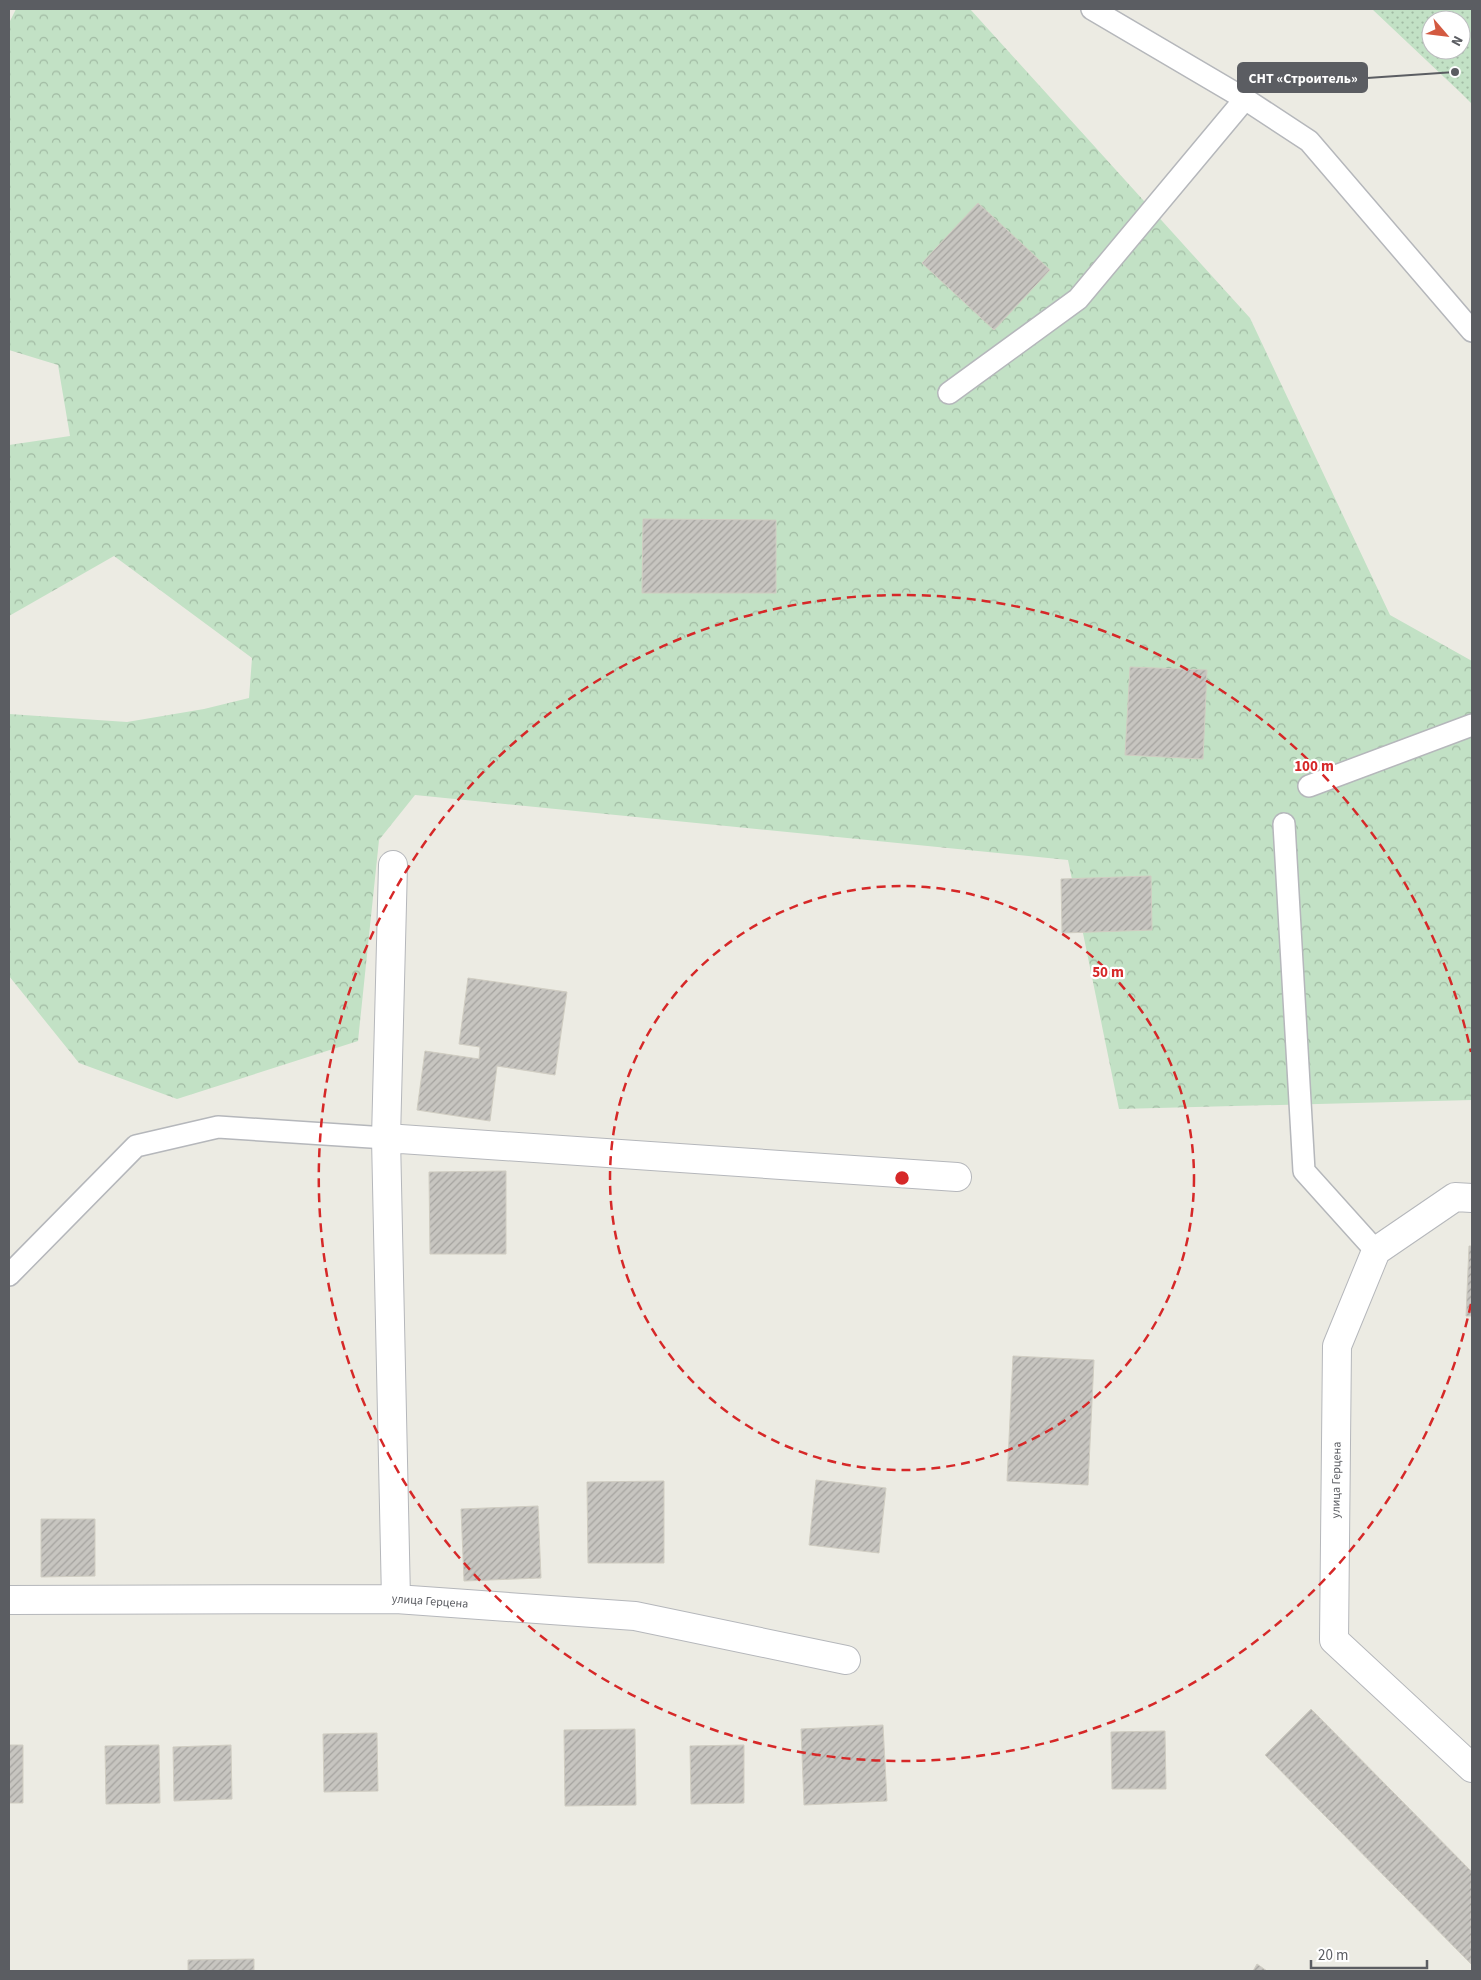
<svg xmlns="http://www.w3.org/2000/svg" width="1481" height="1980" viewBox="0 0 1481 1980" font-family="'Source Sans 3',sans-serif">
<style>
.forest{fill:url(#forest-crowns)}
.park{fill:url(#park-dots);fill-rule:evenodd}
.building{fill:url(#building-hatch);stroke:#d0cdc2}
.lines{fill:none;stroke-linecap:round;stroke-linejoin:round}
.service-casing{stroke:#b5b7bb;stroke-width:24}
.minor-casing{stroke:#b5b7bb;stroke-width:30}
.service{stroke:#fff;stroke-width:21}
.minor{stroke:#fff;stroke-width:28}
.ring{fill:none;stroke:#d62828;stroke-width:2.5;stroke-dasharray:9 6}
.labels{text-anchor:middle;stroke-width:4.5;stroke-linejoin:round;paint-order:stroke}
.street-label{font-size:12px;fill:#5b5d62;stroke:#fff}
.centre{fill:#d62828;stroke:#fff;stroke-width:2.5}
.ring-label{font-size:15px;text-anchor:middle;font-weight:bold;fill:#d62828;stroke:#fff;stroke-width:4.5;stroke-linejoin:round;paint-order:stroke}
.leader{fill:none;stroke:#5b5d62;stroke-width:2}
.callout-dot{fill:#5b5d62;stroke:#fff;stroke-width:2}
.callout{fill:#5b5d62;stroke:#5b5d62;stroke-width:2}
.callout-label{font-size:14px;text-anchor:middle;font-weight:bold;fill:#fff}
</style>
<defs>
<pattern id="forest-crowns" width="20" height="18" patternUnits="userSpaceOnUse" patternTransform="scale(1.25)"><rect width="20" height="18" fill="#c2e1c5"/><path d="M2 6a3 3 0 1 1 6 0M12 15a3 3 0 1 1 6 0" fill="none" stroke="#a1baa3"/></pattern>
<pattern id="park-dots" width="8" height="8" patternUnits="userSpaceOnUse" patternTransform="scale(1.25)"><rect width="8" height="8" fill="#c2e1c5"/><path d="M2 2h.1M6 6h.1" fill="none" stroke="#a1baa3" stroke-width="1.8" stroke-linecap="round"/></pattern>
<pattern id="building-hatch" width="6" height="6" patternUnits="userSpaceOnUse" patternTransform="scale(1.25)"><rect width="6" height="6" fill="#c7c5c0"/><path d="M-1 1l2-2M0 6l6-6M5 7l2-2" fill="none" stroke="#a5a39f"/></pattern>
</defs>
<rect width="100%" height="100%" fill="#ecebe3"/>
<path class="forest" d="M16 9H970L1250 318 1390 615 1472 661V1100L1119 1109 1068 860 415 795 379 840 358 1041 177 1099 79 1063 9 976V714L127 722 204 709 249 698 252 658 114 556 9 616V445L70 436 58 365 9 350V23Z"/>
<path class="park" d="M1372 9H1472V104L1462 94ZM1431 20H1461V50H1431Z"/>
<path class="building" d="M978 203 1050 270 994 330 922 263Z
M643 519 776 520V593H642Z
M1130 667 1207 670 1203 759 1125 755Z
M1151 876 1152 930 1062 933 1061 879Z
M468 978 567 992 555 1075 497 1066 490 1121 417 1110 425 1051 479 1059 480 1047 459 1044Z
M506 1171V1254H430L429 1172Z
M1469 1246H1472V1316H1466Z
M1013 1356 1094 1360 1088 1485 1007 1481Z
M816 1480 886 1488 879 1553 809 1545Z
M664 1481V1563H588L587 1482Z
M538 1506 541 1578 464 1581 461 1509Z
M41 1519H95V1576L41 1577Z
M1311 1709 1472 1872V1965L1265 1755Z
M883 1725 887 1801 804 1805 801 1729Z
M635 1729 636 1805 565 1806 564 1730Z
M1165 1731 1166 1789H1112L1111 1732Z
M377 1733 378 1791 324 1792 323 1734Z
M9 1745H23V1803H9Z
M159 1745 160 1803 106 1804 105 1746Z
M231 1745 232 1799 174 1801 173 1747Z
M744 1745V1803L691 1804 690 1746Z
M254 1959V1971H188V1960Z
M1257 1964 1267 1971H1253Z"/>
<g class="lines">
<g class="service-casing">
<path id="service" d="M1092 9 1245 99 1309 141 1472 331
M949 393 1078 299 1245 99
M1309 786 1472 725
M1284 824 1304 1171 1376 1251
M9 1275 136 1146 218 1127 386 1138"/>
</g>
<g class="minor-casing">
<path id="minor" d="M393 865 386 1138 396 1599
M386 1138 957 1177
M1472 1198 1455 1197 1376 1251 1337 1346 1334 1640 1472 1768
M9 1600 396 1599 635 1616 846 1660"/>
</g>
<use href="#service" class="service"/>
<use href="#minor" class="minor"/>
</g>
<g class="ring">
<circle cx="902" cy="1178" r="292"/>
<path d="M1471 1304A583 583 0 1 1 1471 1052"/>
</g>
<g class="labels">
<g class="street-label">
<text transform="translate(1336 1480) rotate(-89)" y="4">улица Герцена</text>
<text transform="translate(430 1601) rotate(4)" y="4">улица Герцена</text>
</g>
</g>
<circle cx="902" cy="1178" r="8" class="centre"/>
<g class="ring-label">
<text x="1314" y="771">100 m</text>
<text x="1108" y="977">50 m</text>
</g>
<path class="leader" d="M1455 72L1367 78"/>
<circle class="callout-dot" cx="1455" cy="72" r="5"/>
<rect class="callout" x="1238" y="63" width="129" height="29" rx="5"/>
<g class="callout-label">
<text x="1303" y="83">СНТ «Строитель»</text>
</g>
<rect width="1481" height="1980" fill="none" stroke="#5b5d62" stroke-width="20"/>
<g transform="translate(1446 35) rotate(118)"><circle r="24" fill="#ffffff" stroke="#bdbec0"/>
<path d="M0-4L9 19L0 12L-9 19Z" fill="#d35a41"/>
<text y="-8" font-size="14" font-weight="bold" text-anchor="middle" fill="#5b5d62">N</text>
</g>
<path d="M1311 1960v8h116v-8" fill="none" stroke="#5b5d62" stroke-width="2.5"/>
<text x="1318" y="1960" font-size="15" fill="#5b5d62" stroke="#ffffff" stroke-width="4" paint-order="stroke">20 m</text>
</svg>
